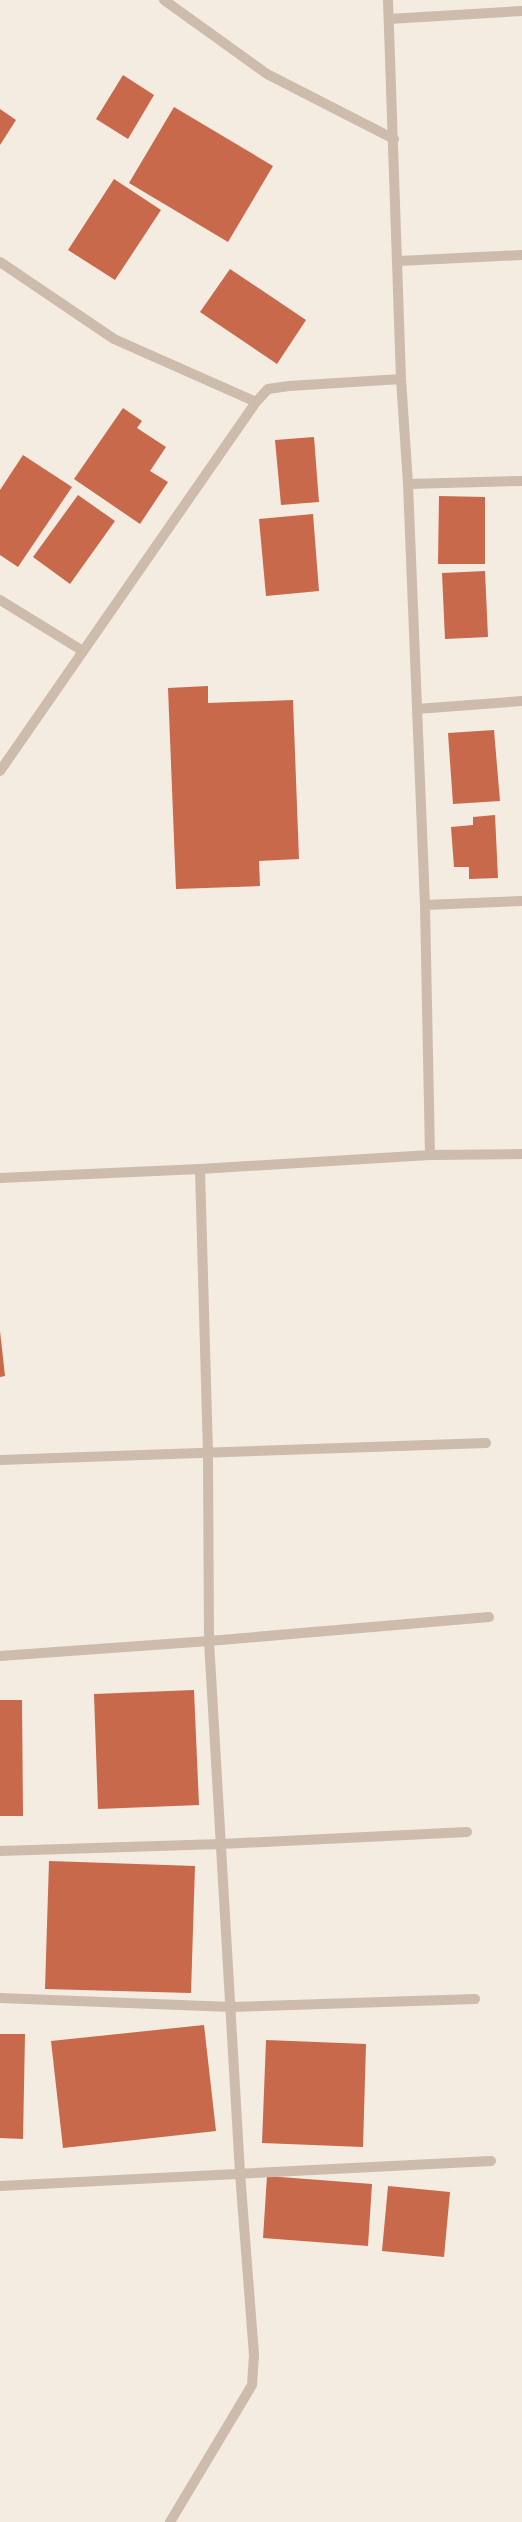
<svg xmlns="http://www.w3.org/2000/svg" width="522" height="2522" viewBox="0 0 522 2522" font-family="Helvetica,sans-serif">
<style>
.building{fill:#c8694b}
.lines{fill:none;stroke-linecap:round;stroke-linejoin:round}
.minor{stroke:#cdbbac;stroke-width:10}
</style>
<rect width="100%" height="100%" fill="#f4ebe1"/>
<path class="building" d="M123 75 154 95 128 139 96 119Z
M174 107 273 166 228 242 129 183Z
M0 109 16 120 0 145Z
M114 179 161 210 115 280 68 250Z
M230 269 306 320 277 364 200 312Z
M123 408 142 421 137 428 166 447 150 471 168 482 140 524 74 479Z
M314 437 319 502 281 505 275 440Z
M23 455 72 487 18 567 0 555V490Z
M78 495 115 521 70 584 33 557Z
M439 496 485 497V564H438Z
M313 514 319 591 266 596 259 519Z
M485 571 488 637 445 639 442 573Z
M208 686V703L293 700 299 859 259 861 260 886 176 889 168 688Z
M494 730 500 801 453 804 448 733Z
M495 815 498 878 469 879V867H454L451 827 473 825V817Z
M0 1331 5 1376 0 1377Z
M194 1690 199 1805 98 1809 94 1694Z
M0 1700H22L23 1816H0Z
M49 1861 195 1866 191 1993 45 1989Z
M204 2025 216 2131 63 2148 51 2041Z
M0 2034H25L23 2139 0 2138Z
M266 2040 366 2044 363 2147 262 2143Z
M267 2176 372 2184 368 2246 263 2238Z
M388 2186 450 2192 444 2257 382 2251Z"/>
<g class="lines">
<path class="minor" d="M164 0 267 74 394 139
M388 0 401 379 408 484 425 905 430 1155
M389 19 522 11
M399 261 522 255
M0 262 114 339 256 402
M408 484 522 481
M0 600 83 651
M417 709 522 701
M0 771 256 402 268 389 289 386 401 379
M425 905 522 901
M0 1178 200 1169 430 1155 522 1154
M0 1460 486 1443
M0 1656 209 1641 489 1617
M0 1851 221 1844 467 1832
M0 1998 231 2007 475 1999
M0 2186 491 2161
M170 2522 252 2385 254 2355 240 2173 209 1641 208 1454 200 1169"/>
</g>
</svg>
